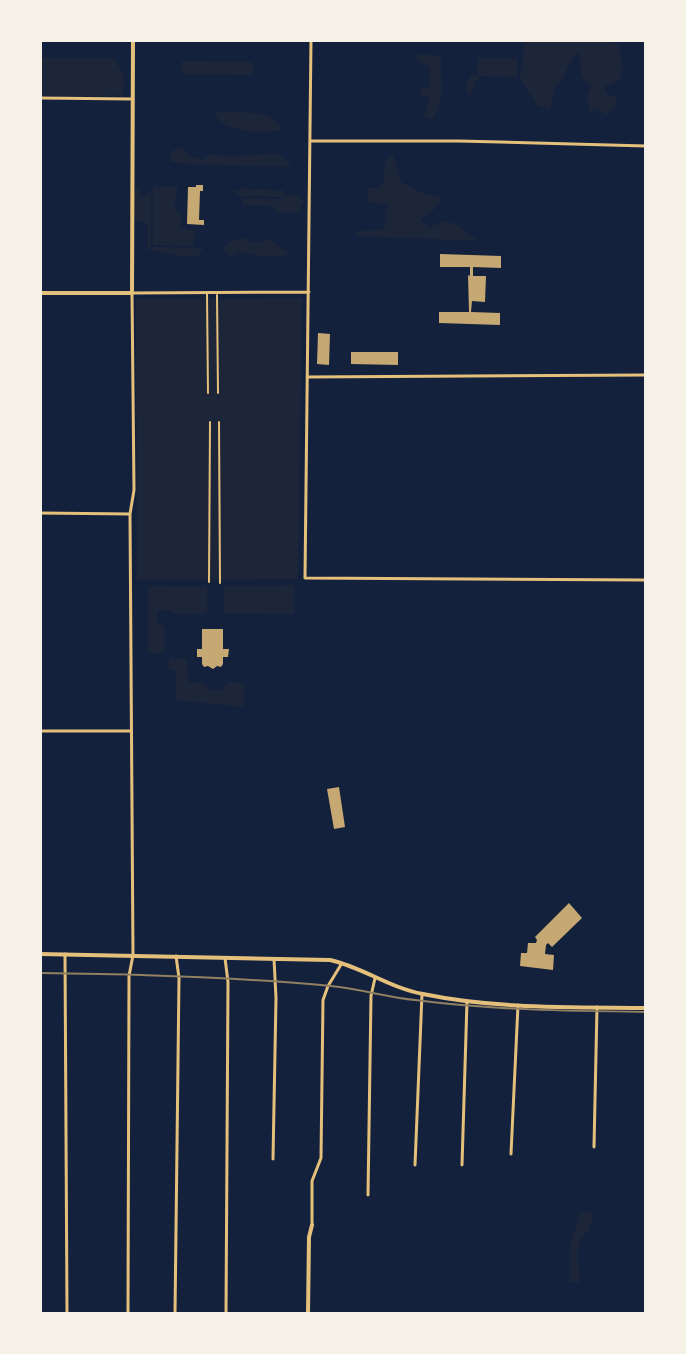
<svg xmlns="http://www.w3.org/2000/svg" width="686" height="1354" viewBox="0 0 686 1354" font-family="Mulish,sans-serif">
<style>
.green{fill:#1d2539}
.building{fill:#c6a872}
.lines{fill:none;stroke-linecap:round;stroke-linejoin:round}
.pedestrian{stroke:#e5c07b;stroke-width:2}
.minor{stroke:#e5c07b;stroke-width:3}
.tertiary{stroke:#e5c07b;stroke-width:4}
.tram{stroke:#918062;stroke-width:2}
</style>
<rect width="100%" height="100%" fill="#14213d"/>
<path class="green" d="M525 40H605L608 42 619 45 623 68 619 81 604 87 606 94 616 97V105L605 116 598 108 590 112 587 96 592 86C573 75 585 68 578 53L572 58 563 77 555 87 550 110 537 105 520 79Z
M426 54 441 57C440 83 447 94 433 119L424 117 430 98 421 95 420 89 430 88V67L420 62 414 55Z
M40 58H114L124 76 123 95 63 97 40 95Z
M478 58H517V77L478 76 480 79 475 81 470 97C464 87 465 83 472 74L477 76Z
M182 61 253 62V75L182 74Z
M223 111C247 115 266 107 284 129 269 134 235 132 222 123 218 120 216 116 213 112Z
M182 147 189 155 202 160 210 154 228 157 278 153 293 167 187 164 172 162 169 160 172 151Z
M393 153 401 182 425 194 443 198 432 212 420 219 429 227 446 221 457 225 479 241 357 236 356 231 382 230 386 224 385 215 388 205 367 201 368 188H377L384 181 385 162Z
M138 186 142 197 151 191V247L203 248 197 257 178 256 147 249 148 229 144 222 134 220V189Z
M153 187H178C178 199 169 205 181 215V228L192 229 194 232V246L153 245Z
M243 188C250 191 254 189 260 189 269 190 275 191 284 190L285 197 297 194 304 201 298 213 275 212 274 206 243 205V198L280 199 284 197 240 196 230 189 236 191Z
M243 238 254 242 271 240 289 254C276 260 253 255 239 252L230 257 223 249 230 241Z
M204 296 207 299 302 298 298 579 137 580 136 299H199Z
M294 585V614L224 613V586Z
M148 586 207 587V613C198 613 186 616 177 614 168 612 170 606 158 612 156 619 157 624 165 627L164 653H148Z
M169 659H187L188 682 203 683 209 689 220 690 229 682 244 683V707L176 700V670L169 669Z
M587 1212 594 1214 588 1232C572 1241 579 1267 580 1283L570 1282V1244L578 1222V1214Z"/>
<path class="building" d="M196 185H203V191H200L199 220H204V225L187 224 188 187H196Z
M440 254 501 256V268L473 267V276H486L485 302 472 301 471 312 500 313V325L439 323V312H469L468 275 470 276V267H440Z
M318 333 330 334 329 365 317 364Z
M351 352H398V365L351 364Z
M202 629H223V649H229L228 657H223V664L221 667 217 666 213 669 208 666 204 667 202 664V657H197V649H202Z
M339 787 345 827 334 829 327 789Z
M569 903 582 918 552 947 548 943 546 945 545 954 554 955 553 970 520 966 521 953H527L528 943H536L537 940 535 937Z"/>
<g class="lines">
<path class="pedestrian" d="M207 294 208 393
M217 295 218 393
M219 422 220 583
M209 582 210 422"/>
<path class="minor" d="M311 40 305 578 646 580
M40 98 133 99
M310 141H459L646 146
M307 377 646 375
M40 513 130 514
M40 731H131
M65 954 67 1314
M225 958 228 982 226 1314
M594 1147 597 1007
M511 1154 518 1005
M273 1159 276 998 274 959
M415 1165 422 994
M462 1165 467 1001
M368 1195 371 996 375 978
M312 1225V1181L321 1158 323 1000 328 986 342 963
M128 1314 129 976 133 955 130 514 134 490 132 293 309 292
M175 1314 179 978 176 956"/>
<path class="tertiary" d="M40 293H132L133 40
M40 954 330 960C362 967 390 988 423 994 495 1009 572 1007 646 1008
M308 1314 309 1237 312 1225"/>
<path class="tram" d="M40 973C137 974 235 977 331 986 360 989 387 997 415 1000 492 1010 569 1011 646 1012"/>
</g>
<rect width="686" height="1354" fill="none" stroke="#f6f1e7" stroke-width="84"/>
</svg>
